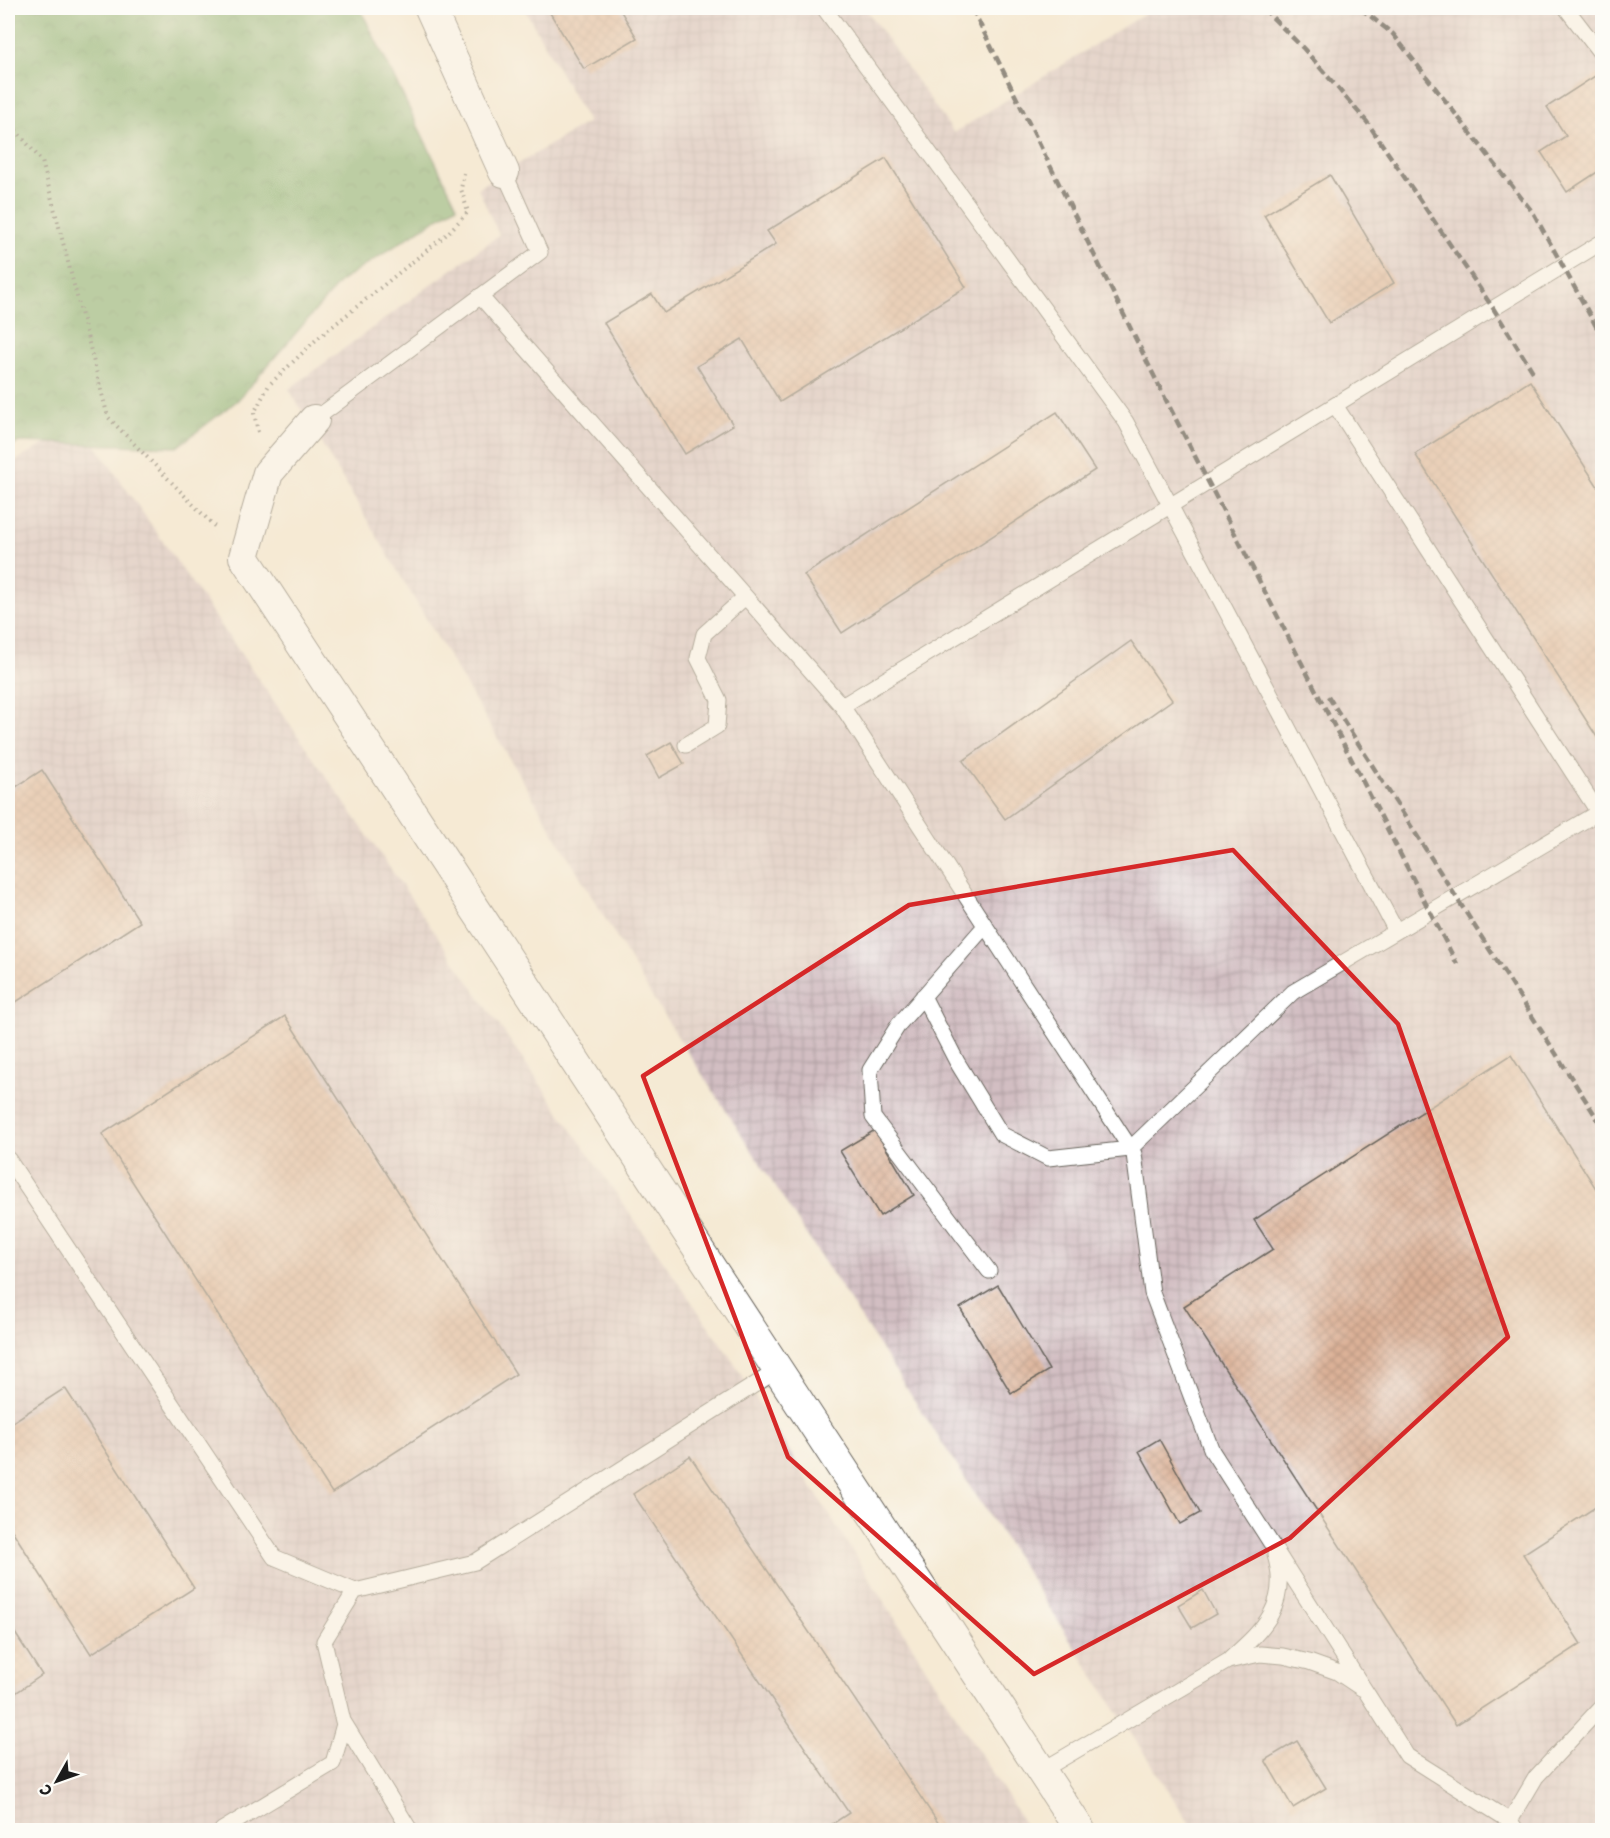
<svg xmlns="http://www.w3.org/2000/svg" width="1610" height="1838" viewBox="0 0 1610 1838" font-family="'Shantell Sans',sans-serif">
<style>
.industrial{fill:url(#industrial-grid)}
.forest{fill:url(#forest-crowns);stroke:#4a6442;stroke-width:1.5}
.building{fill:url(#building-cross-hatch)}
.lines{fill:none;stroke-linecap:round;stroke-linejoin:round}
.lane-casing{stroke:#68645c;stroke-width:17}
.street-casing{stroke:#68645c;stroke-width:32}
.path{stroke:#68645c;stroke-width:4;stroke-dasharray:1.5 4.5;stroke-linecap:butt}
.lane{stroke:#fff;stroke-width:15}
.street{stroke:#fff;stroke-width:30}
.rail{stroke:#1c1c1c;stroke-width:4.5;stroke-dasharray:9 4.5;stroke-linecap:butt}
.marked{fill:none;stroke:#d62828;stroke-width:4.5;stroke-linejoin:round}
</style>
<defs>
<pattern id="industrial-grid" width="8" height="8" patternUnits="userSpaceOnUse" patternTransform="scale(1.5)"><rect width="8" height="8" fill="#d2bec2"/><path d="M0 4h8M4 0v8" fill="none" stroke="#b4a3a6"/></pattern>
<pattern id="forest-crowns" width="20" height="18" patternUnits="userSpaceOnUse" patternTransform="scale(1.5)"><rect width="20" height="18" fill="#77ac69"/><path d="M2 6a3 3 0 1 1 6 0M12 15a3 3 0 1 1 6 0" fill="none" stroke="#618b56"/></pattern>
<pattern id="building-cross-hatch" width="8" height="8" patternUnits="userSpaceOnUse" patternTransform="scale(1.5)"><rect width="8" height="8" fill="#dbb197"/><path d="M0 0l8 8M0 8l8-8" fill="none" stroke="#bb9882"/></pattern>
</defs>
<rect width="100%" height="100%" fill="#fdfcf7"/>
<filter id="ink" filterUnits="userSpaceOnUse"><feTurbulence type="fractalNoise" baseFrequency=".0167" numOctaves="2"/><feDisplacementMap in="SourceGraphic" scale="12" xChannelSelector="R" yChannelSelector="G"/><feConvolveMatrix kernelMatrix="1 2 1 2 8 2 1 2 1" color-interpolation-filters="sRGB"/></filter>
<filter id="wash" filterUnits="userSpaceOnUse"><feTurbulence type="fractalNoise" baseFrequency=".008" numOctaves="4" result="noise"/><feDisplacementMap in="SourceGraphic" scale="24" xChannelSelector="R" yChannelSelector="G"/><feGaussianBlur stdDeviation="1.35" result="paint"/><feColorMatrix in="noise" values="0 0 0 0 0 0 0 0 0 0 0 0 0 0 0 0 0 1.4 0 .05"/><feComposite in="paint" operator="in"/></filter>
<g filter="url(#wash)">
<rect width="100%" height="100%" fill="#f5ead4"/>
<path class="industrial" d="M524 8H865L954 133 1153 8H1602V1830H1194L652 997 289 389 499 235 478 188 588 122Z
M81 424 730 1357 1028 1830H8V465Z"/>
<path class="forest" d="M8 8H360L457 206 341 281 238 400 177 447 19 442 8 448Z"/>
<g id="blocks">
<path class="building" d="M547 8H619L637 38 584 69Z
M1598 74 1602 82V169L1567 192 1541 152 1566 136 1547 107Z
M886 158 966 287 780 402 742 339 697 366 733 425 685 454 604 323 652 294 664 313 776 244 767 231Z
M1330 175 1394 283 1329 323 1264 215Z
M1530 381 1602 493V745L1415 454Z
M1057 412 1095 470 842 633 804 575Z
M1131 641 1172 700 1005 819 963 761Z
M671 742 684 764 659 778 647 756Z
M42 770 140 922 13 1004 8 995V792Z
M285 1016 516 1374 332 1493 102 1134Z
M1511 1055 1602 1198V1503L1523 1554 1581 1644 1456 1725 1184 1306 1273 1249 1254 1220Z
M875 1130 914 1195 880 1216 840 1151Z
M998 1285 1049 1370 1011 1393 960 1308Z
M65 1388 194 1588 91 1654 8 1524V1425Z
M1159 1439 1200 1513 1180 1524 1139 1451Z
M690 1456 943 1830H823L849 1813 633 1494Z
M1203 1590 1216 1614 1192 1628 1178 1605Z
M8 1622 42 1675 8 1698Z
M1297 1741 1326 1788 1293 1808 1265 1760Z"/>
</g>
</g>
<g filter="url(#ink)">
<use href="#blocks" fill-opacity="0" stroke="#68645c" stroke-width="1.5"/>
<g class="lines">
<g class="lane-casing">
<path id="lane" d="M824 8 1126 422 1396 931
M1566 8 1602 55
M480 296 842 706 1134 1154 1152 1293 1212 1451 1407 1756 1510 1821 1516 1830
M1335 405 1602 818
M314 420 540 252 504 172
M842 706 1602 242
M686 745 717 726 719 700 698 658 704 634 745 597
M985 926 899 1024 870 1070 873 1117 989 1271
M923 996 957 1062 1001 1134 1048 1158 1130 1149 1293 992 1599 812
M8 1159 274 1557 355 1591 475 1562 778 1370
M355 1591 324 1641 343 1721 410 1830
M1230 1659C1264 1629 1290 1604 1275 1555
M1041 1771 1228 1661 1260 1654 1283 1656 1309 1662 1337 1672 1361 1688
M1510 1821 1536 1777 1602 1706
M222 1830 333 1763 344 1724"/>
</g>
<g class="street-casing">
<path id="street" d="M430 8 504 172
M314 420 268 473 244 557 1080 1830"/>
</g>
<path class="path" d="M8 121 42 161 108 417 217 529
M258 432 254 413 269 385 318 338 447 234 468 212 461 189 464 173"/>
<use href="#lane" class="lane"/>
<use href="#street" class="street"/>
<path class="rail" d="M972 8 1166 400 1457 964
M1263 8 1304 49 1367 122 1493 308 1535 375
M1360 8 1393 34 1534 214 1602 337
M1328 696 1602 1126"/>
</g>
</g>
<path d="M0 0H1610V1838H0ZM1233 850 1398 1024 1508 1337 1290 1538 1034 1674 788 1457 643 1076 909 905Z" fill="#f5ead4" fill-opacity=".55" fill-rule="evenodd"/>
<path class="marked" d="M1233 850 1398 1024 1508 1337 1290 1538 1034 1674 788 1457 643 1076 909 905Z"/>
<rect width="1610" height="1838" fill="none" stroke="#fdfcf7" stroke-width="30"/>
<g transform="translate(57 1781) rotate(230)" stroke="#fdfcf7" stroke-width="4.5" paint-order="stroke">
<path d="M0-4.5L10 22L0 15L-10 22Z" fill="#1c1c1c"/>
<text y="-9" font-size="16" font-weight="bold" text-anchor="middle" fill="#1c1c1c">С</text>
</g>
</svg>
